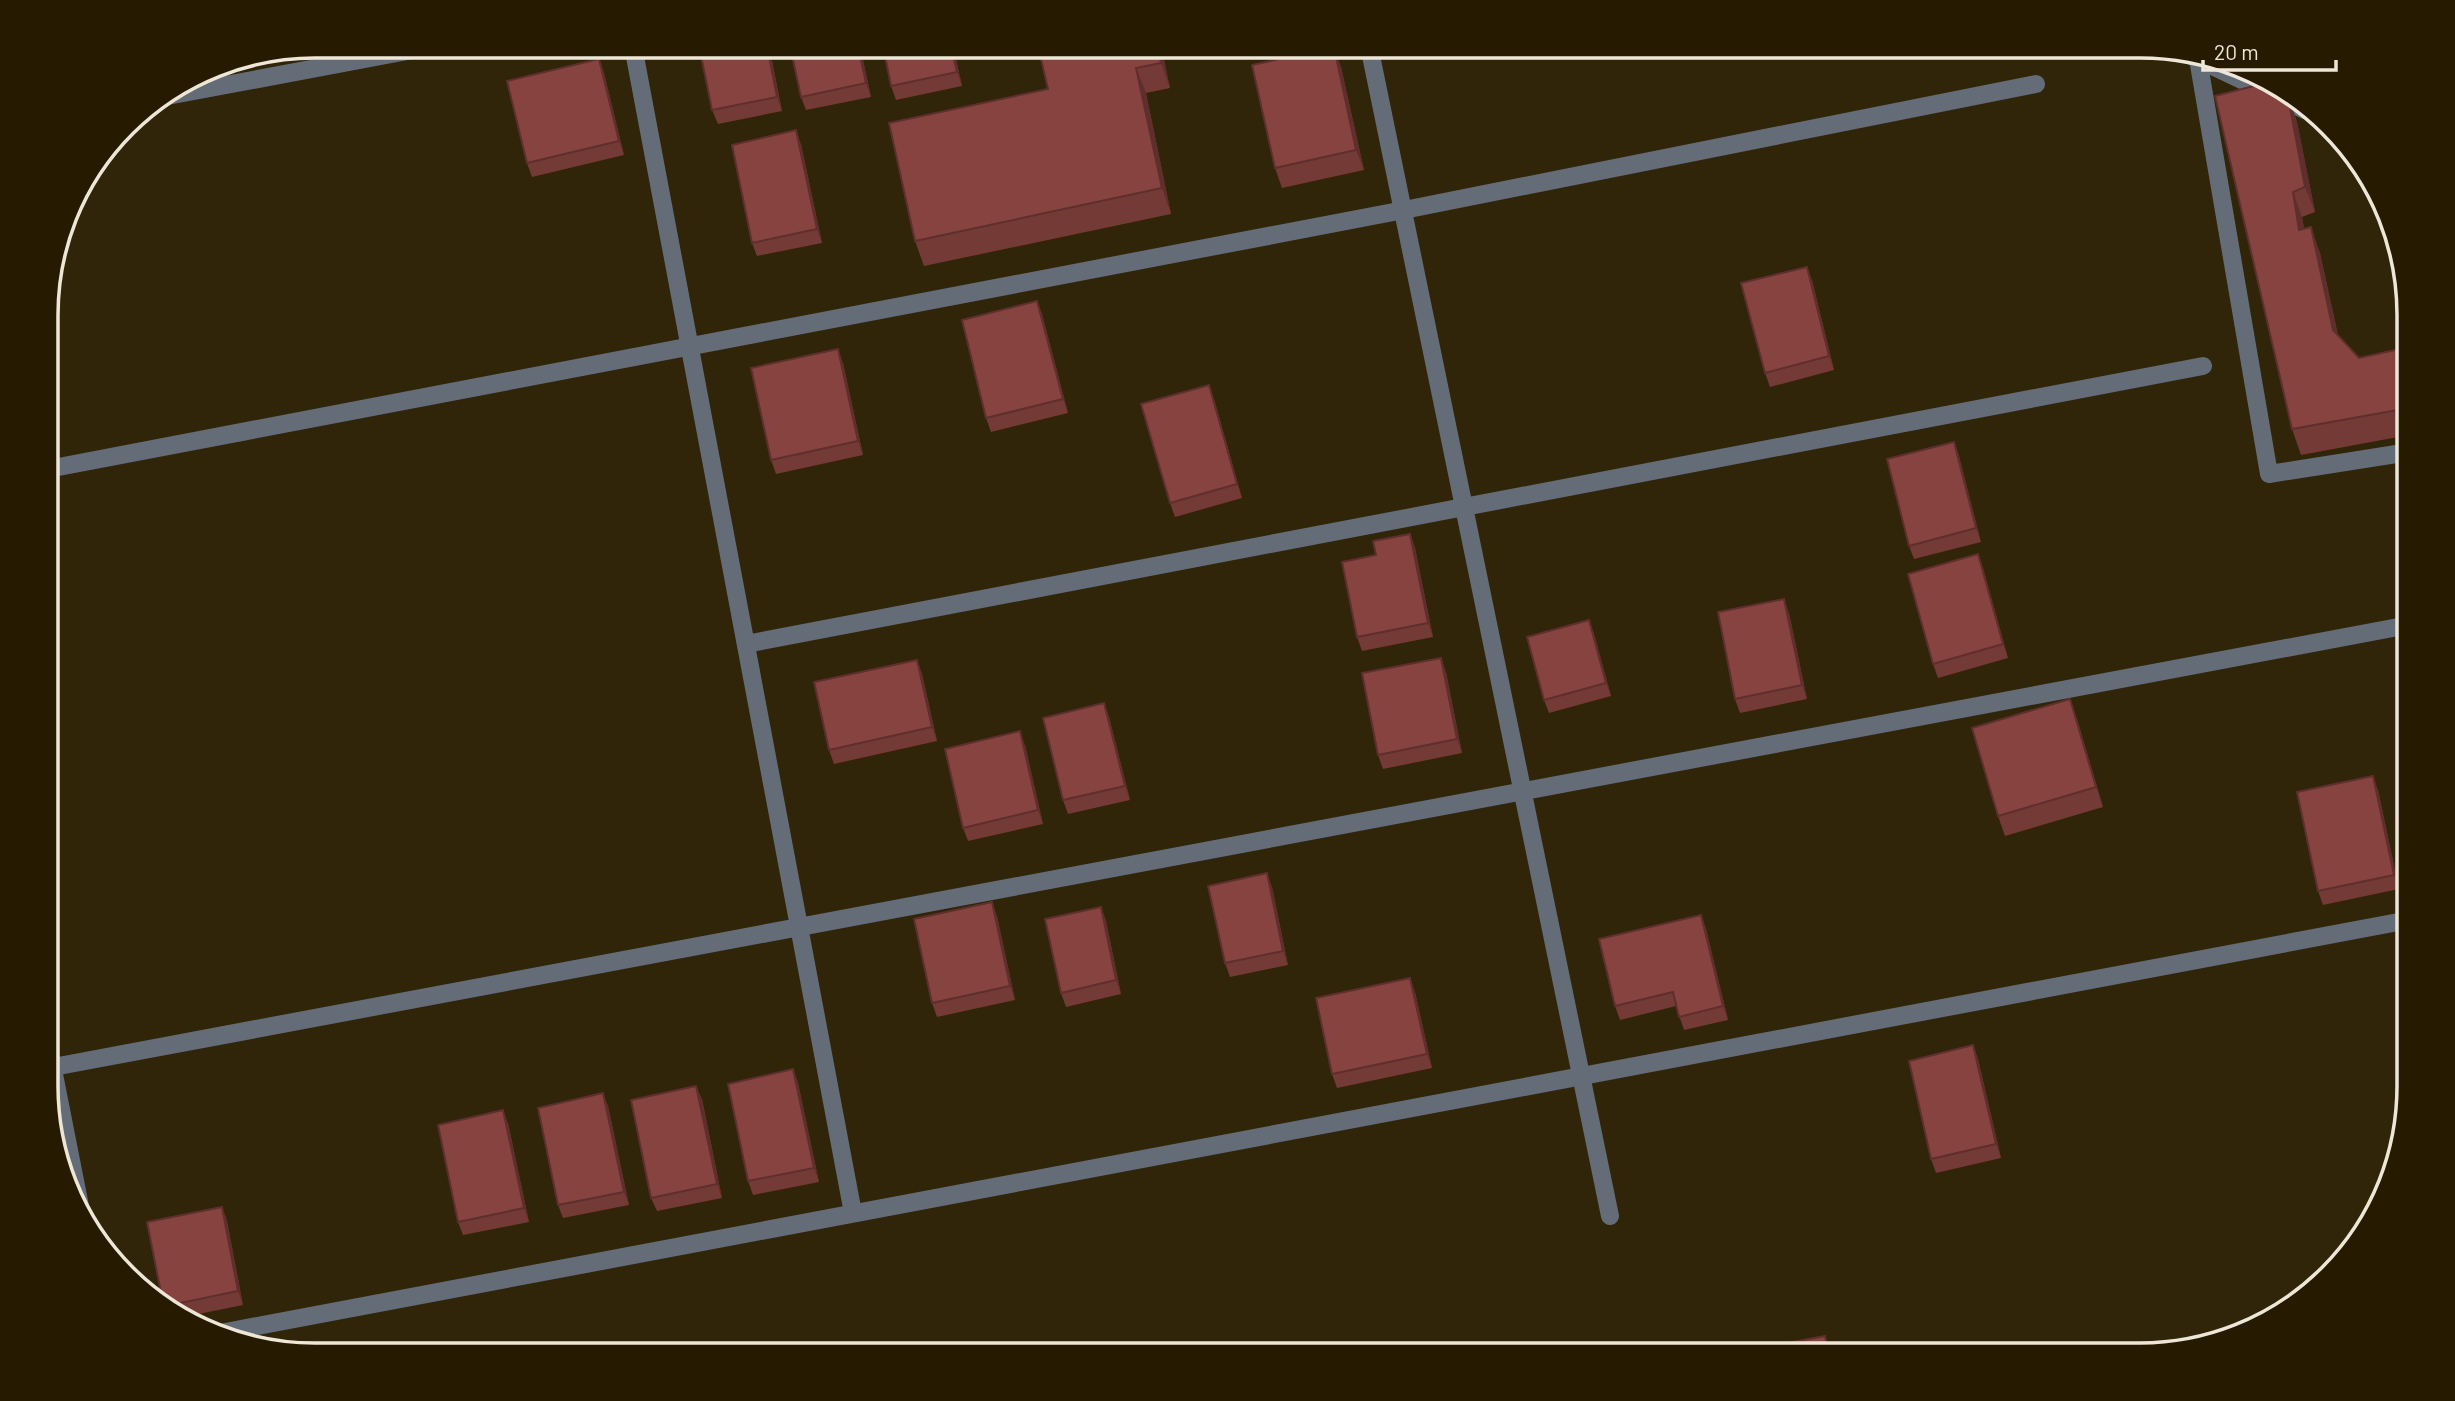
<svg xmlns="http://www.w3.org/2000/svg" width="2455" height="1401" viewBox="0 0 2455 1401" font-family="Barlow,sans-serif">
<style>
.lines{fill:none;stroke-linecap:round;stroke-linejoin:round}
.minor{stroke:#636c77;stroke-width:18}
.wall{fill:#743a36}
.shaded-wall{fill:#5e2f2c}
.building{fill:#87433f;stroke:#5e2f2c;stroke-width:2}
.rim{fill:none;stroke:#eee7d7;stroke-width:3.5}
</style>
<rect width="100%" height="100%" fill="#302409"/>
<g class="lines">
<path class="minor" d="M633 46 853 1213
M1369 46 1610 1216
M2181 51 2305 110
M2198 59 2269 474 2409 452
M162 97 434 46
M48 469 1404 210 2036 84
M746 644 2203 366
M48 1044 80 1206
M48 1068 2409 625
M215 1334 2409 920"/>
</g>
<path class="wall" d="M699 46H769L782 111 718 124 712 110Z
M790 46H860L871 97 806 110 801 97Z
M953 46 962 86 896 100 891 86Z
M1161 46 1170 88 1146 93 1171 214 924 266 915 241 1048 89Z
M599 59 604 73 624 155 532 177 527 163Z
M1341 67 1364 170 1282 188 1275 168Z
M2288 96 2297 122 2315 212 2302 217 2304 229 2320 253 2338 335 2359 358 2409 347V435L2301 455 2292 429Z
M801 144 822 243 757 256 752 243Z
M1812 280 1834 370 1770 387 1765 373Z
M1037 301 1042 314 1068 413 991 432 986 418Z
M843 363 863 455 776 474 771 460Z
M1214 399 1242 498 1175 517 1170 503Z
M1954 442 1959 456 1981 542 1914 559 1909 546Z
M1410 534 1415 548 1433 637 1362 651 1357 637 1376 555Z
M1983 568 2008 658 1938 678 1933 664Z
M1789 613 1807 699 1740 713 1735 699Z
M1589 620 1594 634 1611 696 1549 713 1544 700Z
M917 660 922 674 937 741 834 764 829 750Z
M1446 672 1462 753 1383 769 1378 755Z
M1104 703 1109 717 1130 800 1068 814 1063 800Z
M2077 719 2103 807 2005 836 1998 816Z
M1025 745 1043 824 968 841 963 828Z
M2378 790 2399 889 2323 905 2318 891Z
M1272 887 1288 965 1230 977 1225 963Z
M1101 907 1106 921 1121 994 1066 1007 1061 993Z
M1701 915 1706 929 1728 1020 1684 1030 1676 1006 1620 1020 1615 1006Z
M997 916 1015 1000 937 1017 932 1003Z
M1415 992 1432 1068 1337 1088 1332 1074Z
M1973 1045 1978 1059 2001 1158 1936 1173 1931 1159Z
M793 1069 798 1083 819 1182 753 1195 748 1181Z
M702 1099 722 1198 657 1211 651 1198Z
M608 1106 629 1205 563 1218 558 1205Z
M508 1123 529 1222 463 1235 458 1222Z
M222 1207 227 1221 243 1305 179 1318 163 1303Z"/>
<path class="shaded-wall" d="M767 46H769L782 111 777 97Z
M858 46H860L871 97 866 83Z
M951 46H953L962 86 957 72Z
M1157 46H1161L1170 88 1161 63Z
M1334 47 1341 67 1364 170 1356 150Z
M599 59 604 73 624 155 619 141Z
M1136 68 1146 93 1171 214 1162 188Z
M2288 96 2297 122 2315 212 2305 187Z
M796 130 801 144 822 243 817 229Z
M2293 192 2302 217 2309 255 2299 230Z
M2311 227 2320 253 2342 355 2333 330Z
M1807 267 1812 280 1834 370 1829 356Z
M1037 301 1042 314 1068 413 1063 399Z
M838 349 843 363 863 455 858 441Z
M1209 385 1214 399 1242 498 1237 484Z
M1954 442 1959 456 1981 542 1976 528Z
M1410 534 1415 548 1433 637 1428 623Z
M1978 554 1983 568 2008 658 2003 644Z
M1784 599 1789 613 1807 699 1802 685Z
M1589 620 1594 634 1611 696 1606 683Z
M1441 658 1446 672 1462 753 1457 739Z
M917 660 922 674 937 741 932 727Z
M2070 699 2077 719 2103 807 2096 787Z
M1104 703 1109 717 1130 800 1125 786Z
M1020 731 1025 745 1043 824 1038 810Z
M2373 776 2378 790 2399 889 2394 875Z
M1267 873 1272 887 1288 965 1283 951Z
M992 902 997 916 1015 1000 1010 986Z
M1101 907 1106 921 1121 994 1116 980Z
M1701 915 1706 929 1728 1020 1723 1006Z
M1410 978 1415 992 1432 1068 1427 1054Z
M1973 1045 1978 1059 2001 1158 1996 1144Z
M793 1069 798 1083 819 1182 814 1168Z
M696 1086 702 1099 722 1198 717 1184Z
M603 1093 608 1106 629 1205 624 1192Z
M503 1110 508 1123 529 1222 524 1208Z
M222 1207 227 1221 243 1305 238 1291Z
M1825 1336 1832 1355H1829Z"/>
<path class="building" d="M699 46H767L777 97 712 110Z
M790 46H858L866 83 801 97Z
M883 46H951L957 72 891 86Z
M1038 46H1157L1161 63 1136 68 1162 188 915 241 889 123 1048 89Z
M1334 47 1356 150 1275 168 1252 65Z
M599 59 619 141 527 163 507 81Z
M2269 82 2288 96 2305 187 2293 192 2299 230 2311 227 2333 330 2359 358 2409 347V408L2292 429 2215 96Z
M796 130 817 229 752 243 732 145Z
M1807 267 1829 356 1765 373 1741 283Z
M1037 301 1063 399 986 418 962 320Z
M838 349 858 441 771 460 751 368Z
M1209 385 1237 484 1170 503 1141 404Z
M1954 442 1976 528 1909 546 1887 459Z
M1410 534 1428 623 1357 637 1342 562 1376 555 1373 541Z
M1978 554 2003 644 1933 664 1908 574Z
M1784 599 1802 685 1735 699 1718 612Z
M1589 620 1606 683 1544 700 1527 637Z
M1441 658 1457 739 1378 755 1362 673Z
M917 660 932 727 829 750 814 682Z
M2070 699 2096 787 1998 816 1972 728Z
M1104 703 1125 786 1063 800 1043 718Z
M1020 731 1038 810 963 828 945 749Z
M2373 776 2394 875 2318 891 2297 792Z
M1267 873 1283 951 1225 963 1208 886Z
M992 902 1010 986 932 1003 914 919Z
M1101 907 1116 980 1061 993 1045 919Z
M1701 915 1723 1006 1679 1017 1673 992 1615 1006 1599 939Z
M1410 978 1427 1054 1332 1074 1316 998Z
M1973 1045 1996 1144 1931 1159 1909 1061Z
M793 1069 814 1168 748 1181 728 1084Z
M696 1086 717 1184 651 1198 631 1100Z
M603 1093 624 1192 558 1205 538 1108Z
M503 1110 524 1208 458 1222 438 1125Z
M222 1207 238 1291 166 1306 163 1303 147 1222Z
M1825 1336 1829 1355H1724Z"/>
<path d="M0 0H2455V1401H0ZM315 58H2140A257 257 0 0 1 2397 315V1086A257 257 0 0 1 2140 1343H315A257 257 0 0 1 58 1086V315A257 257 0 0 1 315 58Z" fill="#261b01" fill-rule="evenodd"/>
<path class="rim" d="M315 58H2140A257 257 0 0 1 2397 315V1086A257 257 0 0 1 2140 1343H315A257 257 0 0 1 58 1086V315A257 257 0 0 1 315 58Z"/>
<path d="M2203 60v10h133v-10" fill="none" stroke="#eee7d7" stroke-width="3.5"/>
<text x="2214" y="60" font-size="21" fill="#eee7d7" stroke="#261b01" stroke-width="5" paint-order="stroke">20 m</text>
</svg>
